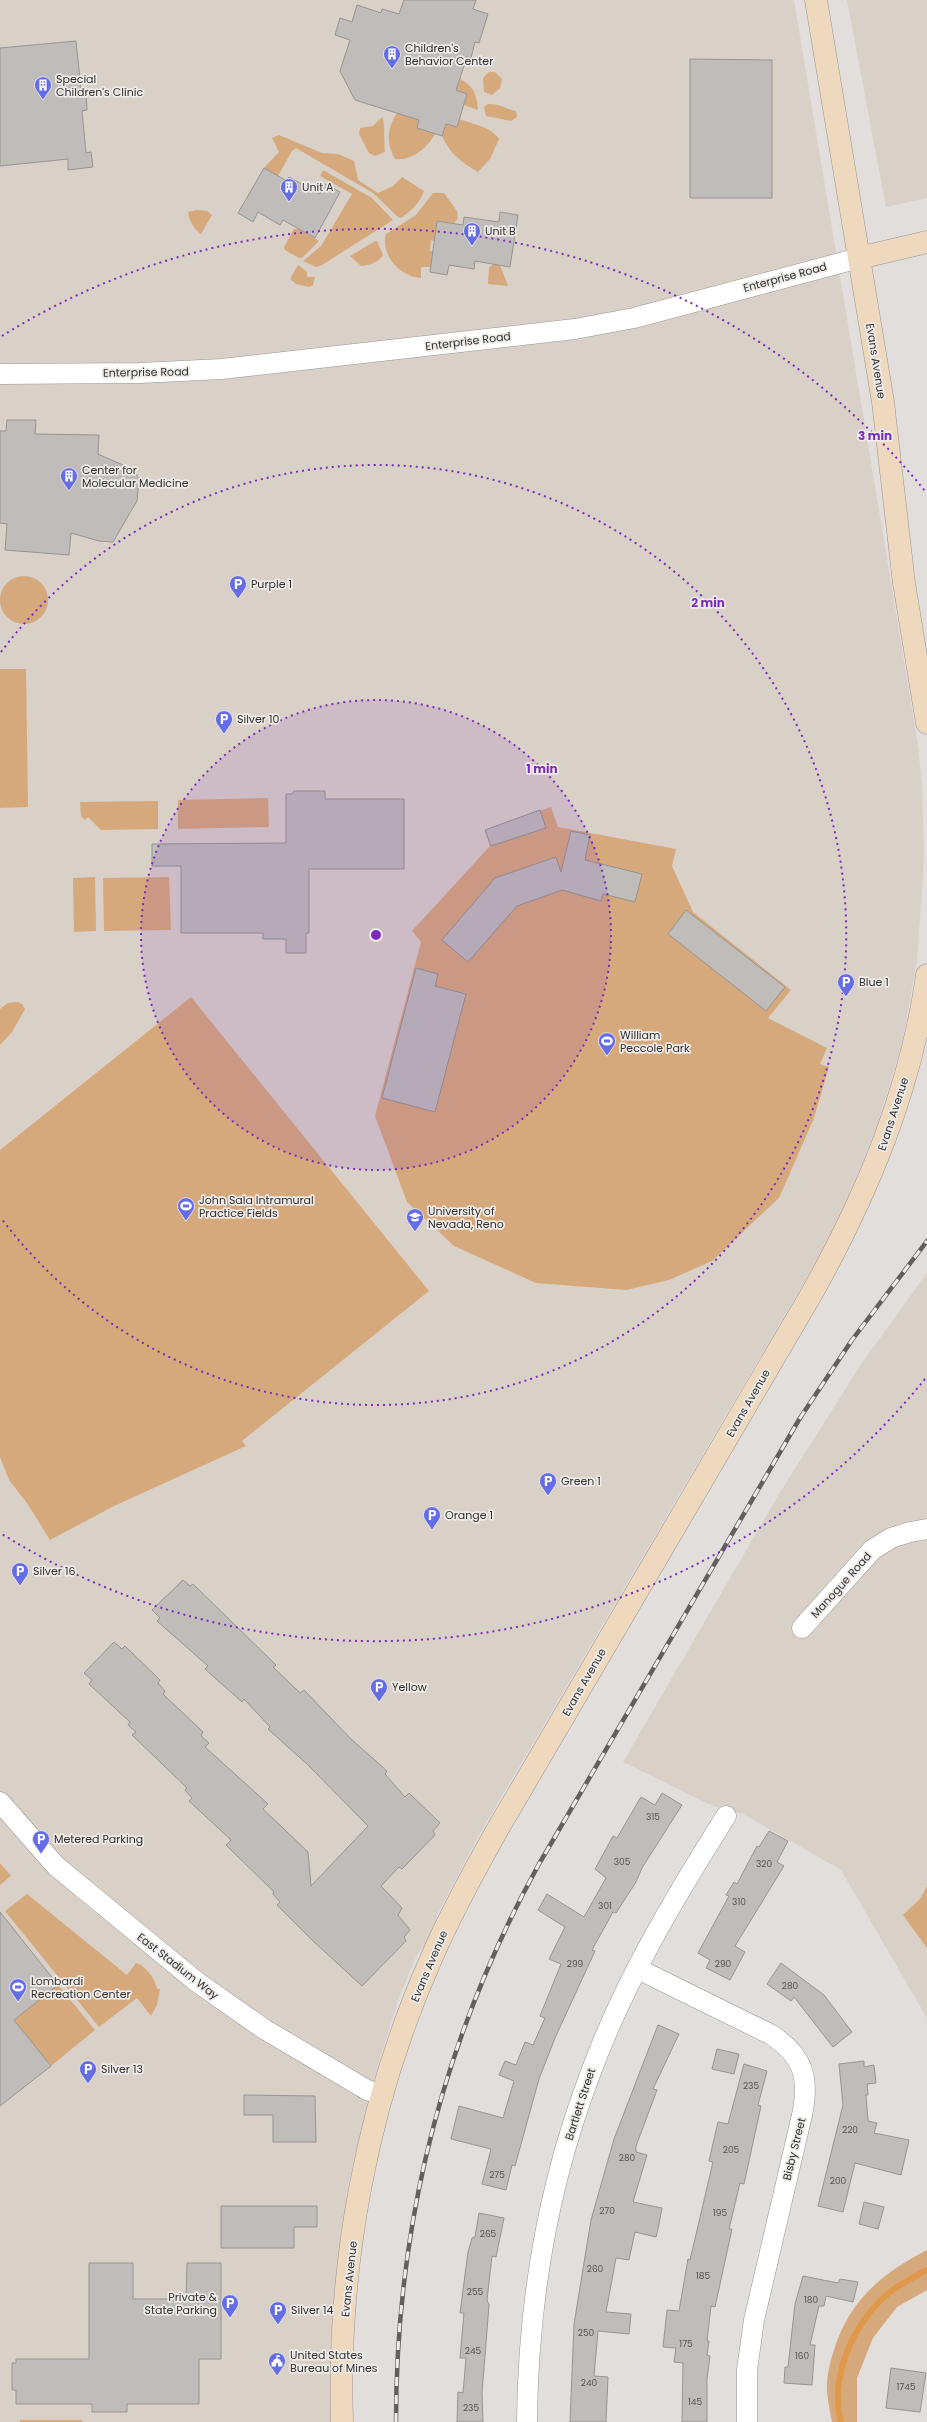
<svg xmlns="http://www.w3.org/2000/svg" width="927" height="2422" viewBox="0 0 927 2422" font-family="Poppins,sans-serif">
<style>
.built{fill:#d9d0c8}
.green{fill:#d6a97c}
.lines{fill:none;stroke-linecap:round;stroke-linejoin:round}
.stream{stroke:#e0994b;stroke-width:6}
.building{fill:#bfbcb9;stroke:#979491}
.street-casing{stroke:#989593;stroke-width:21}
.secondary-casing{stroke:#989593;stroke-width:23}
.street{stroke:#fff;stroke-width:20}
.secondary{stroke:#efd9be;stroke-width:22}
.rail-casing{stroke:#61605e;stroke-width:4.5}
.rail{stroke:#eeebe9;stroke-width:3;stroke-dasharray:9;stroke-linecap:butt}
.ring{fill:none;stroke:#7b2cbf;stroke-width:2;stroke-dasharray:2 4}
.labels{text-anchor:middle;stroke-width:3.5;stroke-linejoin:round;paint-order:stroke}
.number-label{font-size:9px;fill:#555452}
.poi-label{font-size:11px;fill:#323130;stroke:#eeebe9;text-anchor:start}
.street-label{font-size:11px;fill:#323130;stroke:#eeebe9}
.centre{fill:#7b2cbf;stroke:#eeebe9;stroke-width:2}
.ring-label{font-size:12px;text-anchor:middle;font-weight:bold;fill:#7b2cbf;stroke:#eeebe9;stroke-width:3.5;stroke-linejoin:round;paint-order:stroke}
</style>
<rect width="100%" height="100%" fill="#e1dedb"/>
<path class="built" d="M0 0H794L918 745 922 787 924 860 917 961 901 1048 876 1129 846 1203 816 1262 479 1835 437 1915 434 1932 417 1955 399 1997 372 2086 348 2186 333 2316 332 2422H0Z
M847 0H927V198L886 207Z
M927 1273V2018L841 1870 743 1814 713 1806 623 1762 779 1494 862 1363Z"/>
<path class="green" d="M489 72H495L502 79 500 88 492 95 484 92 483 78Z
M460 79C474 86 477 95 478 110L464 105 467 94 456 90Z
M488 104C500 103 505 109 516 111L517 117 511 121 486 116 484 107Z
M397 113 419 120 417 128 435 134C427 148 412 161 395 159 386 144 387 128 397 113Z
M382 117C385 121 384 144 385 152L375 156 369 153 359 134 360 128 373 126Z
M459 119C472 124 492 127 499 139L490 159 478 172C461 162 450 154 442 136L446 124 457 127Z
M279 135 322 153 338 154 354 161 358 180 378 193 393 186 402 177 424 191C420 203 411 211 401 218L398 217 373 193 296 148 292 151 278 176 264 168 279 152 272 138Z
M323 170 372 198 393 220 322 265 316 267 303 261 321 246 352 194 320 176Z
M433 193H444L457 211 458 218 454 223 437 221 434 241 431 240 430 251H433L431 267H421V278C401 277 380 256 386 234L416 215Z
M197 210 207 211 212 215 201 234C194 229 189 221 188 212Z
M294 229H299L319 241 302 258H299L285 250 284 247Z
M375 241H377L383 255C378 263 369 265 361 266L350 256Z
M493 264 500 265 508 286 488 284 489 268Z
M298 265 307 272V277H315L313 285 309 287 296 284 290 279Z
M0 600a24 24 0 1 1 48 0a24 24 0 1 1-48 0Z
M0 669H26L28 807 0 808Z
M268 798 269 827 178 829V800Z
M158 801V829L101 830 88 817 85 820 81 816 80 802Z
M551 807 558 827 676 849 672 866 693 912 791 990 768 1018 827 1048 820 1064 829 1067 814 1118 779 1198 712 1261 669 1280 626 1290 536 1283 454 1246 407 1202 375 1116 421 942 412 931 490 846 485 830Z
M95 877 96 931 74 932 73 878Z
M169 877 171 930 104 931 103 878Z
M191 997 429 1291 242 1441 246 1446 114 1506 50 1540 27 1503 9 1480 0 1457V1150Z
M17 1002 22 1004 25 1009 12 1032 0 1045V1009L8 1003Z
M0 1863 11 1876 0 1885Z
M927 1886V1948L903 1915 920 1899Z
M27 1894 127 1975 136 1963C145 1965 156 1980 157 1989H160L157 2005 151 2016 137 1998 99 2027 5 1911Z
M58 1985 95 2030 51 2066 14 2020Z
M927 2250V2290L897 2307 873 2338 857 2378V2422H832C830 2412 828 2402 827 2392 826 2378 830 2362 834 2350 849 2301 882 2273 927 2250Z
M20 2420H83L81 2422H20Z"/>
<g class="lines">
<path class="stream" d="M841 2422C830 2380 850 2332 879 2302 892 2288 910 2279 927 2270"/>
</g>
<path class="building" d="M404 0H476L473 9 488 14 479 43 475 42 471 58 467 57 456 90 467 94 457 127 446 124 442 136 417 128 419 120 355 100 340 71 350 40 335 35 340 18 352 22 357 5 381 13 382 9 399 14Z
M76 41 81 89H86L87 110 82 111 86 153 91 152 93 167 68 170V159L0 166V48Z
M690 59 772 60V198H690Z
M264 168 287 181 289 177 320 194 325 184 340 192 315 238 283 220 280 225 258 212 253 222 238 213Z
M500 212 518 215 510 267 475 261 474 269 449 265 447 275 430 272 437 221 463 225 464 217 499 222Z
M7 420H36L35 434 99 435 98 454 123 465 136 474 139 478 137 501 113 542 99 541 71 533 69 555 5 550 7 524 0 523V431H6Z
M294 791H325V799H404V869H309V933H306V953H286V939H263V933H181V866H152V844L286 843V794H292Z
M540 810 546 828 491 846 485 830Z
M571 831 590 835 585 860 642 874 635 902 603 894 601 901 562 890 517 906 468 962 442 940 495 878 556 857 561 872Z
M686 910 785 987 766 1011 668 934Z
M416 968 438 974 435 986 466 994 435 1112 382 1098Z
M183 1580 190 1586 193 1584 276 1665 273 1667 300 1693 304 1690 351 1739 387 1771 385 1774 405 1797 409 1793 440 1823 433 1831 435 1835 402 1869 399 1867 381 1886 402 1908 398 1915 410 1930 404 1937 406 1941 362 1986 312 1940 277 1905 280 1902 273 1894 274 1892 226 1845 231 1840 189 1801 192 1798 185 1790 187 1788 132 1735 136 1732 128 1725 130 1722 89 1684 92 1680 84 1673 114 1642 122 1649 125 1646 160 1680 158 1683 165 1691 163 1694 203 1732 201 1736 209 1743 205 1747 268 1804 263 1809 308 1852 311 1886 368 1826 308 1765 268 1729 270 1727 244 1699 242 1702 205 1669 208 1666 157 1621 160 1618 152 1610Z
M662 1793 682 1805 642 1868 636 1882 616 1913 613 1912 592 1950 595 1951 555 2038 539 2079 515 2166 512 2165 506 2190 482 2184 491 2149 451 2139 459 2106 503 2118 514 2081 499 2075 505 2061 516 2065 525 2042 533 2045 545 2018 540 2016 561 1964 549 1959 565 1927 538 1910 547 1894 584 1917 606 1878 595 1869 613 1836 617 1838 641 1797 655 1805Z
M769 1831 788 1841 777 1862 784 1866 735 1946 745 1952 730 1980 706 1968 710 1960 698 1953 729 1896 726 1895 734 1882 737 1884 757 1846 759 1847Z
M0 1912 58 1985 14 2020 51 2066 0 2106Z
M781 1963 824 1995 852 2032 833 2047 794 1997 791 2001 767 1984Z
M658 2025 679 2034 653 2089 657 2090 636 2146V2152L647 2155 633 2202 662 2208 658 2229 656 2237 635 2232 629 2260 616 2258 606 2312 631 2314 629 2334 598 2331 594 2376 608 2377 606 2422H570L574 2324 591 2220 614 2139Z
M717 2049 739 2054 734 2074 712 2069Z
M864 2061V2067L874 2065 876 2083 867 2084 868 2095H866L868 2121 877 2123 874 2133 909 2140 901 2175 855 2163 843 2212 818 2206 843 2105 839 2064Z
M744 2064 767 2071 758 2105 761 2106 744 2184 740 2183 729 2229H732L715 2307 711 2306 707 2341H709L707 2355 710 2356 707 2379V2422H682L683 2363 674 2362 676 2348 663 2347 667 2310 679 2311 688 2259 690 2260 713 2162 709 2161 718 2122 728 2124Z
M244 2095 315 2096 316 2142H273V2115H244Z
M864 2202 884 2207 878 2229 859 2224Z
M221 2206H317V2227H294V2248H221Z
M479 2213 504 2218 496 2257 492 2256 487 2300 489 2305 482 2393 483 2422H457L458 2392 463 2393 466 2358H460L464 2313H460L468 2252 472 2238 475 2237Z
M89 2263H133V2299H186L187 2263H221V2359H199V2404H127V2412H92V2404H16V2390H12V2363H16V2359H89Z
M803 2276 838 2283 840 2279 858 2282 853 2302 826 2296 824 2306H819L810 2345H815L812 2385 784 2383 785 2367H788L795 2304Z
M891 2368 926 2373 920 2412 886 2408Z"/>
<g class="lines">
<g class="street-casing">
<path id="street" d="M0 374 140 373 222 369 575 329 634 318 859 258
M802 1628 872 1550 891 1538 910 1532 927 1529
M0 1802 56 1866 197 1982 264 2029 367 2090 383 2095
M638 1969 770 2034C803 2055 810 2077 802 2115L754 2320 747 2370V2422
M527 2422C528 2303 548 2184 591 2072 624 1982 675 1897 726 1816"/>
</g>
<g class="secondary-casing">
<path id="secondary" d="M816 0 883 402 904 583 927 723
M859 258 927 242
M342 2422C337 2265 367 2103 431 1959 450 1915 473 1873 496 1832L812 1293C868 1193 911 1089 927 975"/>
</g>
<use href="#street" class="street"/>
<use href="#secondary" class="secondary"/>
<g class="rail-casing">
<path id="rail" d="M396 2422C396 2223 443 2038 539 1864L800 1418 852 1340 927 1241"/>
</g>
<use href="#rail" class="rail"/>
</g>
<circle cx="376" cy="935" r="235" fill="#7b2cbf" fill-opacity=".12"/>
<g class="ring">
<circle cx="376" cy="935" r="235"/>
<path d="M1 652A470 470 0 1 1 1 1218"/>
<path d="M925 1379A706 706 0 0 1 2 1534M2 336A706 706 0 0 1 925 491"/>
</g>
<defs>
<g id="building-pin" transform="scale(0.9)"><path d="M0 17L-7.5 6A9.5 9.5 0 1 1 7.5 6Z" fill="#646de6" stroke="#eeebe9"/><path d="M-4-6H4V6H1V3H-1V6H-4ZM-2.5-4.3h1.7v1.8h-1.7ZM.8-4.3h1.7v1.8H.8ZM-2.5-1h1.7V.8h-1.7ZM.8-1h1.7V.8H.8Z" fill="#fff"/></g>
<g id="parking-pin" transform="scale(0.9)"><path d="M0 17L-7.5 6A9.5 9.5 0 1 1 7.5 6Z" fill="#646de6" stroke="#eeebe9"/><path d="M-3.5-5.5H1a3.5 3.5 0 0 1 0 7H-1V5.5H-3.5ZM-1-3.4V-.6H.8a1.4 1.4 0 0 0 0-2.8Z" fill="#fff"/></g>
<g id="stadium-pin" transform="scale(0.9)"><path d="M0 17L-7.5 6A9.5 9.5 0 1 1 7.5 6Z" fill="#646de6" stroke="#eeebe9"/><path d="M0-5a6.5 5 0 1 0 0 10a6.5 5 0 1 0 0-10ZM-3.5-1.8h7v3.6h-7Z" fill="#fff"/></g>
<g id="university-pin" transform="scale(0.9)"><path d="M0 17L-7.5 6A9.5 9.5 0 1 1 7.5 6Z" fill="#646de6" stroke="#eeebe9"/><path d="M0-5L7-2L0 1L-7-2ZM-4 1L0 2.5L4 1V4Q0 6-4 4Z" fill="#fff"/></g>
<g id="civic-pin" transform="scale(0.9)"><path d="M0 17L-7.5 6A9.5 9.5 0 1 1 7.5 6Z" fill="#646de6" stroke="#eeebe9"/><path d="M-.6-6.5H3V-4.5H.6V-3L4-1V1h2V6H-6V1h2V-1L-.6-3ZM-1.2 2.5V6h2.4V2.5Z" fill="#fff"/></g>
</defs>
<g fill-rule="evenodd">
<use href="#building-pin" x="392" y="54"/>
<use href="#building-pin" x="43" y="85"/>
<use href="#building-pin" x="289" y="187"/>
<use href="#building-pin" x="472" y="231"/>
<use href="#building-pin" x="69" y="476"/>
<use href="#parking-pin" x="238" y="584"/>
<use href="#parking-pin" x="224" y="719"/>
<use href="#parking-pin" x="846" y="982"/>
<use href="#stadium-pin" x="607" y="1041"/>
<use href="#stadium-pin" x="186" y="1206"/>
<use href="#university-pin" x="415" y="1217"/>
<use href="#parking-pin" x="548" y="1481"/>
<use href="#parking-pin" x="432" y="1515"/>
<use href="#parking-pin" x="20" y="1571"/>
<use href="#parking-pin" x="379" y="1687"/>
<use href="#parking-pin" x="41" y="1839"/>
<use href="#stadium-pin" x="18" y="1987"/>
<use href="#parking-pin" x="88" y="2069"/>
<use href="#parking-pin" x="230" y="2303"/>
<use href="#parking-pin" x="278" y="2310"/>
<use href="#civic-pin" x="277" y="2361"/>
</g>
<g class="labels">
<g class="number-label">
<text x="653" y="1820">315</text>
<text x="622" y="1865">305</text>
<text x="764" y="1867">320</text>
<text x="739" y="1905">310</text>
<text x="605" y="1909">301</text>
<text x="575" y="1967">299</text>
<text x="723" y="1967">290</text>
<text x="790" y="1989">280</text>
<text x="751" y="2089">235</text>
<text x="850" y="2133">220</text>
<text x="731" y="2153">205</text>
<text x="627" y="2161">280</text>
<text x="497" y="2178">275</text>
<text x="838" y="2184">200</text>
<text x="607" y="2214">270</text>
<text x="720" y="2216">195</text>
<text x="488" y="2237">265</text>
<text x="595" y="2272">260</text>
<text x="703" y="2279">185</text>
<text x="475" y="2295">255</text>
<text x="811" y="2303">180</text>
<text x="586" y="2336">250</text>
<text x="686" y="2347">175</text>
<text x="473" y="2354">245</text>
<text x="802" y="2359">160</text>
<text x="589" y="2386">240</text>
<text x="906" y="2390">1745</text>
<text x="695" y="2405">145</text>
<text x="471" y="2411">235</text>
</g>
<g class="poi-label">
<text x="405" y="52">Children's<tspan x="405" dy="13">Behavior Center</tspan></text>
<text x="56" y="83">Special<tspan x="56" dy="13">Children's Clinic</tspan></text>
<text x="302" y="191">Unit A</text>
<text x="485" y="235">Unit B</text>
<text x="82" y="474">Center for<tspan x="82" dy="13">Molecular Medicine</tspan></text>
<text x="251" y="588">Purple 1</text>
<text x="237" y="723">Silver 10</text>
<text x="859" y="986">Blue 1</text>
<text x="620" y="1039">William<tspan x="620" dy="13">Peccole Park</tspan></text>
<text x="199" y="1204">John Sala Intramural<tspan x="199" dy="13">Practice Fields</tspan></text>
<text x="428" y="1215">University of<tspan x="428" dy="13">Nevada, Reno</tspan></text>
<text x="561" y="1485">Green 1</text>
<text x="445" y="1519">Orange 1</text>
<text x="33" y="1575">Silver 16</text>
<text x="392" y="1691">Yellow</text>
<text x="54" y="1843">Metered Parking</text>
<text x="31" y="1985">Lombardi<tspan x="31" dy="13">Recreation Center</tspan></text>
<text x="101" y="2073">Silver 13</text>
<text x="217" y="2301" text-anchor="end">Private &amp;<tspan x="217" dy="13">State Parking</tspan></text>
<text x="291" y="2314">Silver 14</text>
<text x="290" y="2359">United States<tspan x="290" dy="13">Bureau of Mines</tspan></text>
</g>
<g class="street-label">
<text transform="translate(785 277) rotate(-15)" y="4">Enterprise Road</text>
<text transform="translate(468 341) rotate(-7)" y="4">Enterprise Road</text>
<text transform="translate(876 361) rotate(81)" y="4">Evans Avenue</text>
<text transform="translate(146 372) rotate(-1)" y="4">Enterprise Road</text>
<text transform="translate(893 1114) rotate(-72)" y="4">Evans Avenue</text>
<text transform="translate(748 1403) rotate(-60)" y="4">Evans Avenue</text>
<text transform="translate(841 1585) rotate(-48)" y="4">Manogue Road</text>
<text transform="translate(584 1682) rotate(-60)" y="4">Evans Avenue</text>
<text transform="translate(178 1966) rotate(38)" y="4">East Stadium Way</text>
<text transform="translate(429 1966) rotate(-67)" y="4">Evans Avenue</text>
<text transform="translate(580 2104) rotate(-72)" y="4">Bartlett Street</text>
<text transform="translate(794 2149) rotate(-76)" y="4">Bisby Street</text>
<text transform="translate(349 2279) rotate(-84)" y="4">Evans Avenue</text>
</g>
</g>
<circle cx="376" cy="935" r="6" class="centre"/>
<g class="ring-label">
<text x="875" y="440">3 min</text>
<text x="708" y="607">2 min</text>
<text x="542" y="773">1 min</text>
</g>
</svg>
